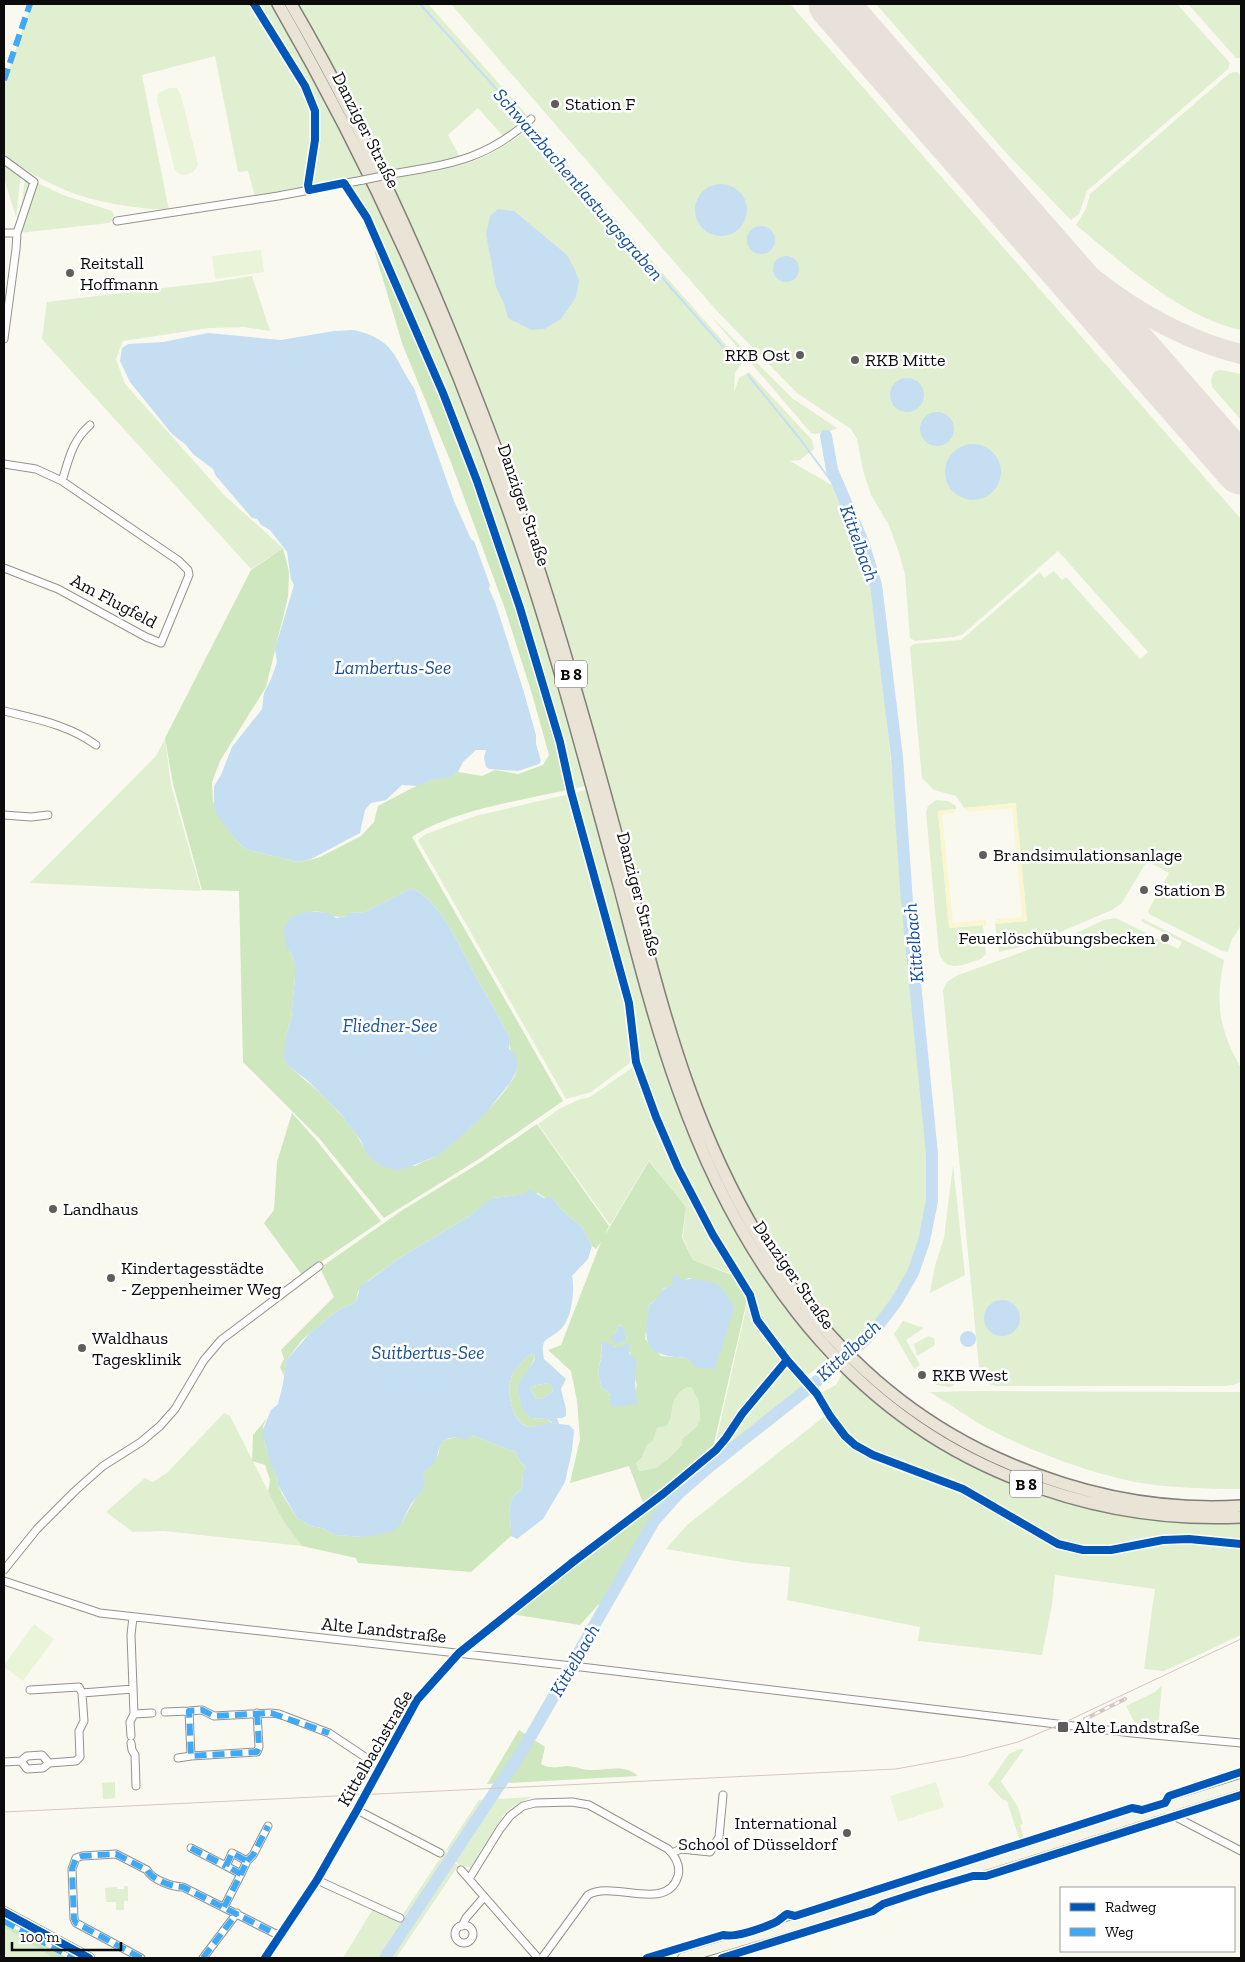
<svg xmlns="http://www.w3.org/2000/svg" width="1245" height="1962" viewBox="0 0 1245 1962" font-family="'Zilla Slab',serif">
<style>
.green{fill:#dfefcf}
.forest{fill:#cee7be;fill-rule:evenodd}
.sand{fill:#f9f6d1}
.pitch{fill:#eaf4d9}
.water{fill:#c6def2;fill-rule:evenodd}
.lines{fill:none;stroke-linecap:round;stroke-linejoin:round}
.stream{stroke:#c6def2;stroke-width:2}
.river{stroke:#c6def2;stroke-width:12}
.taxiway{stroke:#e8e0da;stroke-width:20}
.runway{stroke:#e8e0da;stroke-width:49}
.minor-casing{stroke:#93928e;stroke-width:9}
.secondary-casing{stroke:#898984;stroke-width:12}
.trunk-casing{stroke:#807f7b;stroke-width:14}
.minor{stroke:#fefefd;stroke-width:7}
.secondary{stroke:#f4f4e7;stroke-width:10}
.trunk{stroke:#eae4d6;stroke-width:11}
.tram{stroke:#d5c6c4;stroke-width:1}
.rail-casing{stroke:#d5c6c4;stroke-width:4}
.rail{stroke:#fff;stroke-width:2;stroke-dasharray:5.5;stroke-linecap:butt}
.minor-bridge-casing{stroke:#93928e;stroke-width:9;stroke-linecap:butt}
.minor-bridge{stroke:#fefefd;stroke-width:7}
.quiet{stroke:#3fa9f5;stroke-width:6;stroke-dasharray:12 6;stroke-linecap:butt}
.cycleway-casing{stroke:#fff;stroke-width:11}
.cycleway{stroke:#0057b8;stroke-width:8}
.poi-dot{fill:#5f5e5b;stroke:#fff;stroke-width:2}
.labels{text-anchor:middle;stroke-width:5;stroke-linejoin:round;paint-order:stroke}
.shield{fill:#fff;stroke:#545454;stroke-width:1}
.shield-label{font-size:16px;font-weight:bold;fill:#0b0b0b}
.poi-label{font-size:18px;fill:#0b0b0b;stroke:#fff;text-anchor:start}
.street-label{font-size:18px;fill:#0b0b0b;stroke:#fff}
.water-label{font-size:19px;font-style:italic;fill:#185099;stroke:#fff}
</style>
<rect width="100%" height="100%" fill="#faf9ef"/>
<path class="green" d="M31 4H252L303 87 313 111 311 141 306 177 302 189 255 197 248 171 238 172 215 56 142 75 169 210C131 208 88 202 54 185 36 177 20 166 4 156V84Z
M257 4H428L527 115 503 136 478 108 448 135 460 157 313 186 311 178 318 125 317 110 307 85Z
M451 4H790L1241 519V925L1231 941 1228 952 1222 951 1149 914 1148 911 1169 873 1147 861 1122 903 1112 910 1032 944 999 952 995 924 1027 921 1015 803 964 808 956 796 934 790 922 778 910 648 913 644 961 640 1040 572 1044 578 1054 571 1062 580 1066 577 1140 659 1148 652 1058 551 963 634 954 637 915 641 910 638 905 574 899 553 889 525 871 495 863 470 857 439 851 429 797 393 716 310Z
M876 4H1177L1230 63 1228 69 1087 191 1079 214 1071 220 1008 155Z
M1188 4H1241V58H1236Z
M1237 72 1241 76V330C1182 318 1121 262 1076 225L1086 209 1090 194 1230 73Z
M533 126 742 363 735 373 734 392 739 378 749 372 812 440 814 449 800 460 790 461 835 487 850 520 873 582 930 1155C930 1170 931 1186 930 1201 925 1259 895 1312 851 1349L804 1298 775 1256 747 1208 723 1159 694 1086 669 1011 569 644 504 448 453 323 388 179C417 174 454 170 481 158 500 150 517 138 533 126Z
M4 162 21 172 16 217 4 178Z
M25 177 63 195 112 211 114 215 113 220 109 223 19 233Z
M368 181 407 265 484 455 519 552 588 785 574 789C535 629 481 471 414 320 394 275 377 225 348 185Z
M252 276 270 331 244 327 209 328 123 341 116 359 125 384 225 496 283 548 251 569 42 339 47 302 214 282Z
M709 314 792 398 837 428 834 430 815 434 811 433Z
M1221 370 1241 374V420L1213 388C1210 381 1211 377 1215 371Z
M165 739 171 785 201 891 30 883 156 756Z
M588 789 704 1168C739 1239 775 1300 827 1360L804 1378 760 1320 751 1295 715 1235 680 1168 657 1117 638 1062 630 1003 574 793Z
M570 794 627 1003 635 1059 591 1092 566 1099 418 840 426 834 475 816Z
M936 800 948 801 956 806V809L938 811 949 928 983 925 986 954C982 959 978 960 972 962 958 967 945 970 939 953L926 812 928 806Z
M1116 918 1146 933 1145 935 1148 936 1149 934 1178 949 1182 942 1141 921 1143 919 1224 960C1215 1003 1219 1030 1241 1068V1382L1233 1385 1224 1386H995C985 1383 981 1378 979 1368L943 991 947 982 958 975 1076 933 1104 920Z
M636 1065 654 1117 676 1169 711 1236 743 1285 748 1296 756 1321 806 1387 711 1464 748 1300 734 1275 693 1260 683 1238 686 1207 649 1160 610 1225 538 1124 559 1109 578 1100 590 1097Z
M953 1165 965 1275 930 1293 935 1266 944 1238Z
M903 1321 924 1328 906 1340 920 1365 914 1369 894 1334Z
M928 1336 934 1338 935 1345 917 1356 914 1344Z
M952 1371 956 1377 953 1386 949 1387 936 1385V1379Z
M842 1374C868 1397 895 1417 923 1436 935 1444 946 1453 958 1460 1045 1505 1144 1525 1241 1522V1635L1164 1671 1144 1669 1155 1589 1055 1575 1052 1605 1042 1655 918 1641 920 1627 787 1600 790 1567 748 1563 666 1549 687 1525 826 1415 815 1396 836 1385Z
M687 1387 692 1388 699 1402 700 1420 696 1427 682 1439V1445L667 1460 656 1468 639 1471 636 1463 642 1457 647 1445 653 1441 657 1428 667 1426C676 1413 666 1399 687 1387Z
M977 1391 1241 1392V1489C1206 1489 1170 1488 1135 1482 1088 1473 1019 1447 978 1423 962 1413 946 1402 930 1392Z
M224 1413 230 1416 268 1491 302 1546 164 1531 133 1532 106 1512 145 1478 153 1482 168 1472Z
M1162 1685 1158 1728 1136 1725 1126 1706 1155 1692Z
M1020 1749H1024L1001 1781 1018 1807 1023 1824 1020 1825 1024 1839 1021 1840 1019 1838 1007 1801 1002 1799 988 1784 1009 1754Z
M115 1782V1798L103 1799 102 1783Z
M532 1797 515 1805 505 1813 478 1855 479 1858 472 1868 459 1865 446 1850 479 1800Z
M445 1851 458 1866 396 1958H343L373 1909 399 1920Z
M124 1886H128V1901H124V1910H116V1902H106L105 1888 117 1887V1889H124Z
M4 1927 49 1954 51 1958H4Z"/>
<path class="forest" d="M374 242C397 293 421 343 442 394 492 522 535 653 568 786L567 790C518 801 453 810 412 837L563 1101 479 1159 384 1218 319 1138 243 1062 239 891 202 890 173 784 165 738 251 570 283 548 289 572 288 597 266 687 220 761 212 782 213 805 234 838 245 849 298 862 318 858 361 836 374 822 378 806C396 797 413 786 432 780 442 777 449 778 458 772L482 776 495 770 518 774 543 765 549 755 532 694 504 606 452 465 403 346 375 253ZM412 888C442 902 461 949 476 977 488 997 499 1017 510 1038 506 1052 520 1059 517 1070 510 1093 460 1139 439 1154 433 1159 423 1161 415 1166L365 1150C349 1117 317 1089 288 1066L285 1039 291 1020 295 977V964L290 951V918C300 914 314 909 324 913 336 916 334 918 348 916L349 913 365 912Z
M292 1113 317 1141 381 1221 302 1275 264 1223 274 1210 277 1162Z
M537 1124 609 1226 605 1235 649 1161 686 1207 682 1238 693 1260 734 1276 747 1300 709 1465 679 1490 653 1519 602 1604 598 1605 580 1625 511 1614 645 1508 629 1466 570 1483 580 1439 577 1401 571 1371 548 1350 561 1345 601 1242 596 1249 592 1246 582 1227 562 1210 552 1197 547 1199 538 1193 493 1198 468 1217 401 1257 369 1280 358 1291 356 1302 338 1310 303 1339 286 1361 284 1376 280 1367 284 1359 281 1350 334 1297 320 1268 401 1211 481 1162ZM689 1278 720 1287 732 1307 692 1363 687 1358 661 1356 645 1339 649 1305 658 1298 664 1288ZM619 1325H621C625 1330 627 1334 626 1341L620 1343H615V1334ZM601 1344 628 1349 632 1358 637 1361 634 1374 637 1385 635 1392 609 1396V1392L602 1389 598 1372 602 1353ZM687 1387 692 1388 699 1402 700 1420 696 1427 682 1439V1445L667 1460 656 1468 639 1471 636 1463 642 1457 647 1445 653 1441 657 1428 667 1426C676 1413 666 1399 687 1387Z
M532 1353 535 1355C535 1361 521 1381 517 1389L522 1408 530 1418 548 1419 552 1424 529 1427C511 1422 505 1389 513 1373 517 1366 526 1358 532 1353Z
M548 1383 553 1389 552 1392 541 1399 536 1398 530 1389 532 1386Z
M267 1418 263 1426 265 1445 277 1477 278 1485 282 1494 297 1518 310 1526 322 1528 335 1535 364 1537 402 1522 416 1497 424 1472 438 1455 441 1443 446 1439 472 1435 509 1450 515 1451 520 1462 526 1467 523 1473 522 1489C503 1501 512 1517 511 1536L471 1572 358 1563 356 1558 302 1546 283 1520 268 1491 270 1480 265 1465 252 1461 253 1435Z
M519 1730 545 1747 541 1764C550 1769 556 1767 567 1766 575 1766 582 1770 590 1770 606 1771 624 1763 638 1776L487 1784Z
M4 1923 68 1958H51L48 1954 4 1927Z"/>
<path class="sand" d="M1016 803 1027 921 995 924 996 919 1022 917 1012 808 969 812 964 808Z
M956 809 954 813 942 815 953 923 985 920 986 925 949 928 938 811Z"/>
<path class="pitch" d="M170 88H177L181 95 198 164C195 175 182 179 175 170L157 100 158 93Z
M261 250 264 272 215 279 212 256Z
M34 1624 54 1639 23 1681 4 1667V1665Z
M936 1782 944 1807 898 1822 890 1796Z"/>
<path class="water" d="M695 210a26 26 0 1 1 52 0a26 26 0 1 1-52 0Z
M498 209 514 211 567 255 575 270 579 281 576 297 561 319 544 329 531 330 508 318 504 303 496 287 486 234 490 216Z
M747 240a14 14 0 1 1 28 0a14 14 0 1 1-28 0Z
M773 269a13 13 0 1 1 26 0a13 13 0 1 1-26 0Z
M354 330C396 340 393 357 414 388L454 501 471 539 474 541 490 585 489 589 495 602 523 689 536 735V744L541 761 539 764 518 771 489 769 486 767 484 758 486 750H476L463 762 458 772 450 777 432 780 418 786 402 785 386 800 371 803 365 810 360 833 311 859 298 862 245 849 234 838 218 816 213 805 214 799V786L221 775 232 747 262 709 264 693 271 679 277 662 275 649 294 585 291 579 287 552 270 530 261 525 257 519 252 518 216 476 213 469 193 454 186 445 172 434 130 382 120 361 122 348 128 344 163 342 208 333 281 340 334 331Z
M890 395a17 17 0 1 1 34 0a17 17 0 1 1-34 0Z
M920 429a17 17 0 1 1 34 0a17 17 0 1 1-34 0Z
M945 472a28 28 0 1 1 56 0a28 28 0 1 1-56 0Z
M412 888C442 902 461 949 476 977 488 997 499 1017 510 1038L509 1049 515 1054 518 1064 517 1070 510 1083 485 1114 456 1141 437 1156 404 1169 394 1170 379 1165 366 1153 361 1141 340 1113 307 1080 288 1066 284 1057 285 1039 291 1020 295 977V964L290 951 287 948 283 930C285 926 286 922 289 919 298 910 328 909 336 918L347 916 349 913 365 912Z
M529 1189 544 1198 552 1197 562 1210 582 1227 592 1246 588 1259 572 1276C575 1289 572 1319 561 1329 547 1342 540 1336 544 1359L566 1379 561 1389 566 1409V1416L562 1418H557L559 1424 569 1425 574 1430 572 1451 565 1482 543 1519 517 1539 511 1536C512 1517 503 1501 522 1489L523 1472 526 1467 520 1462 515 1451 509 1450 472 1435 465 1440C459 1437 455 1437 449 1438 437 1441 440 1456 433 1464 431 1467 427 1469 424 1472L423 1478 425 1480 423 1489 411 1504 402 1522 394 1531 364 1537 335 1535 322 1528 310 1526 297 1518 278 1485 277 1477 270 1462 262 1432 271 1410 278 1404 283 1384 286 1361 309 1334 338 1310 356 1302 360 1287 401 1257 468 1217 488 1201 493 1198 525 1194ZM532 1353 535 1355 534 1361 520 1381 517 1389 522 1409 530 1418 548 1419 552 1423 529 1427C511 1423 505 1388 513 1373 517 1366 526 1358 532 1353ZM548 1383 553 1389 552 1392 541 1399 536 1398 530 1389 532 1386Z
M677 1275 681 1280C693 1278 710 1279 721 1287 725 1291 729 1299 733 1304L732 1307 734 1309 715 1369 695 1367 687 1358C645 1356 642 1345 649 1305 657 1301 659 1293 665 1288 667 1286 670 1286 673 1284L671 1278Z
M984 1318a18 18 0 1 1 36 0a18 18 0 1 1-36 0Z
M619 1325C625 1326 627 1335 626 1341L620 1343H615L610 1337 615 1334Z
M960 1339a8 8 0 1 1 16 0a8 8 0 1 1-16 0Z
M601 1341C615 1343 611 1352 629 1343V1353L637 1361C635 1375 634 1390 638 1404L613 1407 610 1402 609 1392 602 1389 598 1372 602 1354Z"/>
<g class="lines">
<path class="stream" d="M420 4 525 121
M528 125 738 364
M748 375 800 439 831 481 838 486"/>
<path class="river" d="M385 1958 524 1748 654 1521 678 1494 709 1467 810 1387 864 1341 881 1322 896 1302 913 1273 924 1241 932 1201V1154L907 902 897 757 876 585 863 542 832 470 826 436"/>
<path class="taxiway" d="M1005 200C1073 266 1146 331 1241 354"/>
<path class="runway" d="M833 4 1241 470"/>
<g class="minor-casing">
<path id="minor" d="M4 160 34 182 17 233 16 249 4 339
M392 174C450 164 486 160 531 119
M117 221 278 196 363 180
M4 233H17
M4 464 36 469 62 481 179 561 188 570 189 575 161 643 146 637 58 589 4 568
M62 481C69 459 72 441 90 425
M4 711C36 719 69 725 96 745
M4 815 31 817 48 815
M4 1570 37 1529 75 1491 103 1466 141 1442 160 1426 175 1409 204 1360 221 1340 319 1266
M4 1581 100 1613 581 1667 1132 1733 1241 1743
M30 1690 79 1687 82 1693 133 1689
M165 1712 189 1711
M257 1713 259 1747 257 1752 191 1756 189 1711 202 1710 214 1716 271 1713 279 1714 329 1733 380 1767
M134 1714 152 1713
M131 1736 130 1722 134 1714 131 1635 133 1617
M131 1743 132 1750 135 1755 136 1786
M178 1758 191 1756
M4 1762 21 1761
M49 1763 43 1768 27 1769 21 1761 27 1756 42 1755 49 1763 76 1761 80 1757 79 1731 84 1721 82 1693
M1165 1808 1174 1816 1241 1851
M357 1810 440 1853
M191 1848 226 1866
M672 1853 681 1849 710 1852 719 1837 723 1795
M247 1861 253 1855 268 1826
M461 1870 538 1958
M469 1879 500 1829 510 1816 523 1806 535 1803 572 1802 589 1805 668 1849C675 1856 681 1865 678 1876 667 1913 613 1880 588 1895L542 1958
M317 1880 400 1918
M224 1907 241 1874 226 1866 232 1853 247 1861 241 1874
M455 1934a9 9 0 1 1 18 0a9 9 0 1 1-18 0Z
M462 1926 466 1918 484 1897
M141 1958 76 1923 74 1919 72 1869 76 1858 82 1856 116 1854 147 1870C152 1880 173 1887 183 1887L280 1936
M203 1958 237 1913
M265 1958 317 1880 357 1810 417 1700 459 1653 594 1546"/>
</g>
<g class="secondary-casing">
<path id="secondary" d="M4 1912 89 1958
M683 1958 827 1915 1241 1784"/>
</g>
<g class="trunk-casing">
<path id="trunk" d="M278 4C378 177 459 361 522 550 559 660 588 773 619 885 637 953 654 1022 678 1089 735 1251 835 1400 997 1471 1074 1505 1156 1521 1241 1517
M291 4C362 125 420 254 471 384 493 440 515 497 534 555 568 658 597 763 625 867 645 941 663 1016 689 1088 748 1251 844 1393 1008 1463 1082 1495 1161 1511 1241 1506"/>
</g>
<use href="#minor" class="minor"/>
<use href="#secondary" class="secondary"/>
<use href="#trunk" class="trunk"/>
<path class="tram" d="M4 1812 896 1769 961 1757 1018 1742 1061 1724 1241 1639"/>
<g class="rail-casing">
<path id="rail" d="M1085 1719 1125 1699"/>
</g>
<use href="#rail" class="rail"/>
<g class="minor-bridge-casing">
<path id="minor-bridge" d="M363 180 392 174"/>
</g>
<use href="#minor-bridge" class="minor-bridge"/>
<path class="quiet" d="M4 80 30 4
M257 1713 259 1747 257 1752 191 1756 189 1711 202 1710 214 1716 271 1713 329 1733
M191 1848 226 1866
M247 1861 253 1855 268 1826
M224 1907 241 1874 226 1866 232 1853 247 1861 241 1874
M4 1921 73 1958
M141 1958 76 1923 74 1919 72 1869 76 1858 82 1856 116 1854 147 1870C152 1880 173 1887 183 1887L280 1936
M203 1958 237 1913"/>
<g class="cycleway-casing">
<path id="cycleway" d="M254 4 305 86 315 111V140L308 185 309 190 344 183 367 218 443 393 477 481 520 608 560 742 571 792 629 1003 636 1062 656 1117 678 1168 713 1235 750 1295 757 1320 787 1360 817 1394 830 1416 845 1436 855 1445 873 1455 963 1489 1058 1544 1083 1550H1111L1163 1540 1189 1539 1241 1544
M4 1912 89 1958
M265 1958 317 1880 357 1810 417 1700 459 1653 573 1562 663 1494 716 1450 726 1438 742 1414 787 1360
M647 1958 723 1935C735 1938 762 1928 774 1923 779 1921 782 1917 787 1914L795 1916 1132 1808 1142 1810 1165 1803 1169 1796 1241 1772
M722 1958 873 1911 883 1904 926 1890 973 1876H986L1241 1795"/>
</g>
<use href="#cycleway" class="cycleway"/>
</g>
<g class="poi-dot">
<circle cx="555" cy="104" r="5"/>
<circle cx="70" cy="273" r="5"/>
<circle cx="800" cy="355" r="5"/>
<circle cx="855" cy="360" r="5"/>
<circle cx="983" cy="855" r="5"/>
<circle cx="1144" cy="890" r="5"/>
<circle cx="1165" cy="938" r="5"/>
<circle cx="53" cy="1209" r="5"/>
<circle cx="111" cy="1278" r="5"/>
<circle cx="82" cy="1348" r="5"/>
<circle cx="922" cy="1375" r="5"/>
<rect x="1057" y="1721" width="12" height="12" rx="2.5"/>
<circle cx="847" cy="1833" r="5"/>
</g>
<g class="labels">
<g class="shield">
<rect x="555" y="660.5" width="32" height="27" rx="4"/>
<rect x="1010" y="1470.5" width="32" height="27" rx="4"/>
</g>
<g class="shield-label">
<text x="571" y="680">B 8</text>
<text x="1026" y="1490">B 8</text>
</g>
<g class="poi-label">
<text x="565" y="110">Station F</text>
<text x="80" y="269">Reitstall<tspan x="80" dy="21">Hoffmann</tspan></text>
<text x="790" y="361" text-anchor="end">RKB Ost</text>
<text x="865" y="366">RKB Mitte</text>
<text x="993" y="861">Brandsimulationsanlage</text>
<text x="1154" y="896">Station B</text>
<text x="1155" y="944" text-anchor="end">Feuerlöschübungsbecken</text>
<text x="63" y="1215">Landhaus</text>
<text x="121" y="1274">Kindertagesstädte<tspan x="121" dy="21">- Zeppenheimer Weg</tspan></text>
<text x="92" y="1344">Waldhaus<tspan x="92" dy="21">Tagesklinik</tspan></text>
<text x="932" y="1381">RKB West</text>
<text x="1074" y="1733">Alte Landstraße</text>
<text x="837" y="1829" text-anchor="end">International<tspan x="837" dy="21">School of Düsseldorf</tspan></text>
</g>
<g class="street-label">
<text transform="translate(366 130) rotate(63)" y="6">Danziger Straße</text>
<text transform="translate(524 505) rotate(71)" y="6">Danziger Straße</text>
<text transform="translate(114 601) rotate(28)" y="6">Am Flugfeld</text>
<text transform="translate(639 894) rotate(75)" y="6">Danziger Straße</text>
<text transform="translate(794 1275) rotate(55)" y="6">Danziger Straße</text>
<text transform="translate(384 1630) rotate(6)" y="6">Alte Landstraße</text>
<text transform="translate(375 1748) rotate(-60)" y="6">Kittelbachstraße</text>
</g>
<g class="water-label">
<text transform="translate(579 184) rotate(49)" y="7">Schwarzbachentlastungsgraben</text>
<text transform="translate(860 543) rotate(70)" y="7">Kittelbach</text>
<text x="393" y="674">Lambertus-See</text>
<text transform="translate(913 943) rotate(-95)" y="7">Kittelbach</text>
<text x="390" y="1032">Fliedner-See</text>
<text transform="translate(848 1350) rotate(-43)" y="7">Kittelbach</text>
<text x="428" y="1359">Suitbertus-See</text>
<text transform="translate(574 1660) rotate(-60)" y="7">Kittelbach</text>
</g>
</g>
<rect width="1245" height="1962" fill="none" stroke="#0b0b0b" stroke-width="10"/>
<rect x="1060" y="1887" width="175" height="65" fill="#ffffff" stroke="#9d9d9d"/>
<rect x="1070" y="1903" width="25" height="8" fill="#0057b8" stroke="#9d9d9d"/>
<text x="1105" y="1912" font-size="15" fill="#0b0b0b">Radweg</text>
<rect x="1070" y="1928" width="25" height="8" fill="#3fa9f5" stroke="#9d9d9d"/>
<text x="1105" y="1937" font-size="15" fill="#0b0b0b">Weg</text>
<path d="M12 1942v8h109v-8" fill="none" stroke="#0b0b0b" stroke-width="2.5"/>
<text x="20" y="1942" font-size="15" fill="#0b0b0b" stroke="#ffffff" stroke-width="4" paint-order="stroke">100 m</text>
</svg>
